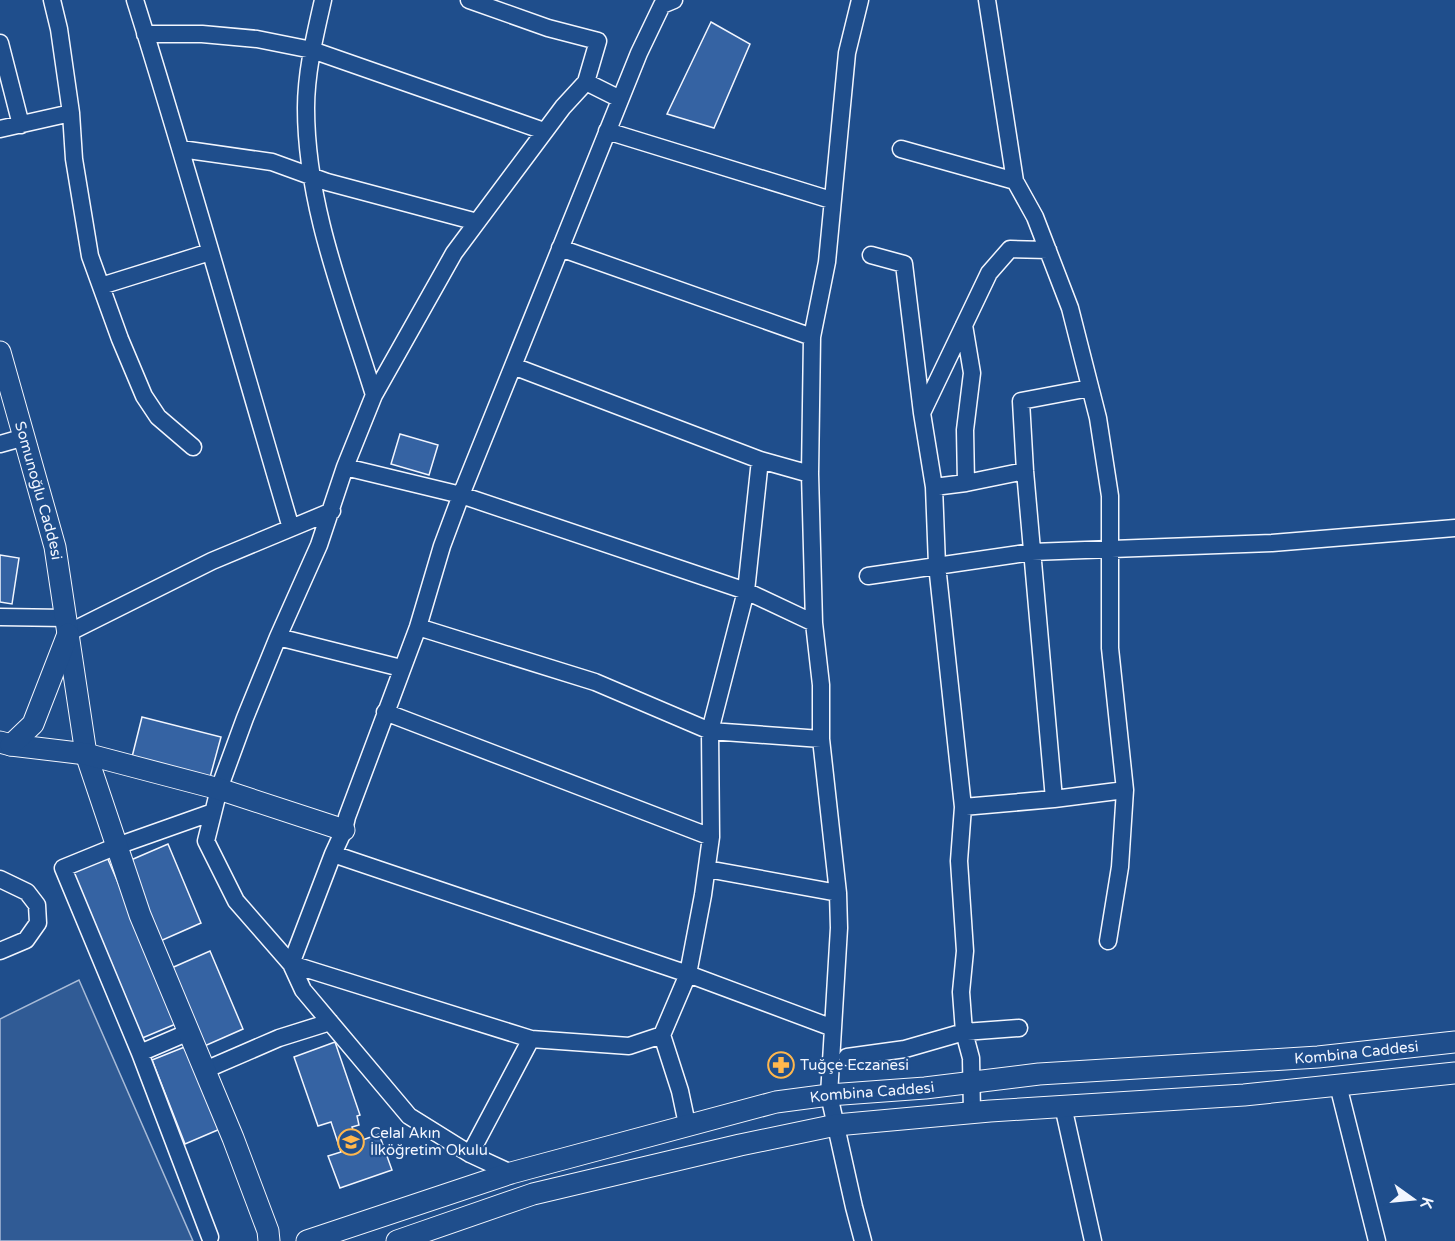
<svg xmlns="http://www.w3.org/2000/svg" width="1455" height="1241" viewBox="0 0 1455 1241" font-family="'Varela Round',sans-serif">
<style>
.built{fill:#305b95;stroke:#a8bbd7;stroke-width:1.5}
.building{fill:#3563a3;stroke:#f2f6ff;stroke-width:1.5}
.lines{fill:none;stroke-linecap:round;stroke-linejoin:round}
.minor-casing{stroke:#f2f6ff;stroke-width:19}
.major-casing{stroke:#f2f6ff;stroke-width:23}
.minor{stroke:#1f4e8c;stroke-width:16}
.major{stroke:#1f4e8c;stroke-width:21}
.labels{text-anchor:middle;stroke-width:4.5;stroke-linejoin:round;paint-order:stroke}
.street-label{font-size:15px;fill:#f2f6ff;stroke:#1f4e8c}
.poi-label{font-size:15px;fill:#f2f6ff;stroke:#1f4e8c;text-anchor:start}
</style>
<rect width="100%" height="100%" fill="#1f4e8c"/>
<path class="built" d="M79 980 193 1241H0V1019Z"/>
<path class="building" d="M711 22 750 44 714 128 667 114Z
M400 434 438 445 429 475 391 464Z
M0 555 19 558 12 604 0 602Z
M142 717 221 737 209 781 131 761Z
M168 844 201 923 158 942 124 863Z
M107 857 178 1023 140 1039 70 873Z
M210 951 243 1029 200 1048 167 970Z
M335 1042 360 1115 357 1116 359 1125 352 1127 357 1142 379 1134 392 1170 340 1188 328 1156 341 1152 331 1122 318 1126 294 1057Z
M187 1046 220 1129 185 1144 152 1060Z"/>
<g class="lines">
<g class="minor-casing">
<path id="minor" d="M52 0 59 29 71 113 74 159 90 256 120 339 144 396 158 417 193 447
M135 0C190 175 239 352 291 528
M323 0C315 35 306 72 306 108 306 207 345 301 374 395L454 253 563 107 586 82 620 99
M469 0 548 28 598 41 586 82
M860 0 847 53 827 262 812 337 810 474 814 623 821 685V739L838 893 839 928 829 1095 854 1207 863 1241
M987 0 1015 181 1035 217 1070 308 1098 418 1110 496V648L1125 790 1054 799 1025 471 1021 401 1090 388
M145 34H202L257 39 312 50 544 131
M0 43 21 125
M0 129 71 113
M607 131 831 200
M181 149 272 162 327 182 477 222
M901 149 1015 181
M560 248 812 337
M871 255 904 264 922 413
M101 286 210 252
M964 325 972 373 965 430 966 483
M513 366 760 460 810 474
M374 395 345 467 319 545 278 637 245 718 219 789 206 841 236 901 291 964 531 1039 629 1046 662 1035 688 974 703 895 711 837 710 731 595 682 418 627
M0 444 25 437
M760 460 746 591 710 731 821 739
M345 467 461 495 746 591 814 623
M934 487 966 483 1025 471
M868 576 1032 552 1272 543 1455 528
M0 617 66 618
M68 633 212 561 332 511
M278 637 401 668
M385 712 711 837
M963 807 1054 799
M333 854 688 974 833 1028
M707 869 838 893
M0 879 27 892 37 905 38 923 26 940 0 951
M1108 941 1120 867 1125 790
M662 1035 680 1091 687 1124
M140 1053 189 1032
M847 1057 905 1049 964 1032 1019 1028
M205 1070 279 1038 330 1022
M1338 1085 1377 1241
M1063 1106 1093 1241
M972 1113 971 1058 964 1032 961 992 965 951 959 861 963 807 937 565 934 487 922 413 989 273 1010 249 1048 250
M470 1154 531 1039
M511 1173 470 1154 409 1116 303 990 291 964 333 854 344 830 347 817 418 627 442 546 461 495 639 53 662 5 674 0
M210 1237 140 1053 63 868 117 846 213 812"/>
</g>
<g class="major-casing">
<g id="major">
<path id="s1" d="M0 352 55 547 86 754 140 915 233 1138 268 1231 269 1241"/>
<path d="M0 742 11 745 86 754 219 789 344 830"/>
<path d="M11 745 33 724 68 634"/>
<path id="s2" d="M307 1241 511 1173 776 1102 829 1095 925 1088 1039 1074 1318 1057 1455 1042"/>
<path d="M397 1241 533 1194 740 1145 836 1125 990 1111 1244 1095 1455 1073"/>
</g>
</g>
<use href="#minor" class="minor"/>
<use href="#major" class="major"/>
</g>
<defs>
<g id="pharmacy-ring" transform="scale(1.35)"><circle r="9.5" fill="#1f4e8c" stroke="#ffb74d" stroke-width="1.5"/><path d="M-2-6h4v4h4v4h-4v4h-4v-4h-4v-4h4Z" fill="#ffb74d"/></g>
<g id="school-ring" transform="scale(1.35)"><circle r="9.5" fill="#1f4e8c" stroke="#ffb74d" stroke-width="1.5"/><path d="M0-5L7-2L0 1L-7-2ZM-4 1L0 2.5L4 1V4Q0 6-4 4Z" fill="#ffb74d"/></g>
</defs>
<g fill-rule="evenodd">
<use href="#pharmacy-ring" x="781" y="1065"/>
<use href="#school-ring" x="351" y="1142"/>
</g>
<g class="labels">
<g class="street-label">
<text dy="5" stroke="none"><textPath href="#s1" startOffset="144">Somunoğlu Caddesi</textPath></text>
<text dy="5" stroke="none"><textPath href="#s2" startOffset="1072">Kombina Caddesi</textPath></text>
<text dy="5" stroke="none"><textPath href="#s2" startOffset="586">Kombina Caddesi</textPath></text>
</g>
<g class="poi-label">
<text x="800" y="1070">Tuğçe Eczanesi</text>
<text x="370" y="1138">Celal Akın<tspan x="370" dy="17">İlköğretim Okulu</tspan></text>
</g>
</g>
<g transform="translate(1413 1199) rotate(105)" stroke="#1f4e8c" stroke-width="4.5" paint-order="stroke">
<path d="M0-4.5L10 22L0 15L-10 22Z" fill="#f2f6ff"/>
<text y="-9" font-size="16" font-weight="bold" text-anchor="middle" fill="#f2f6ff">K</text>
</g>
</svg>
